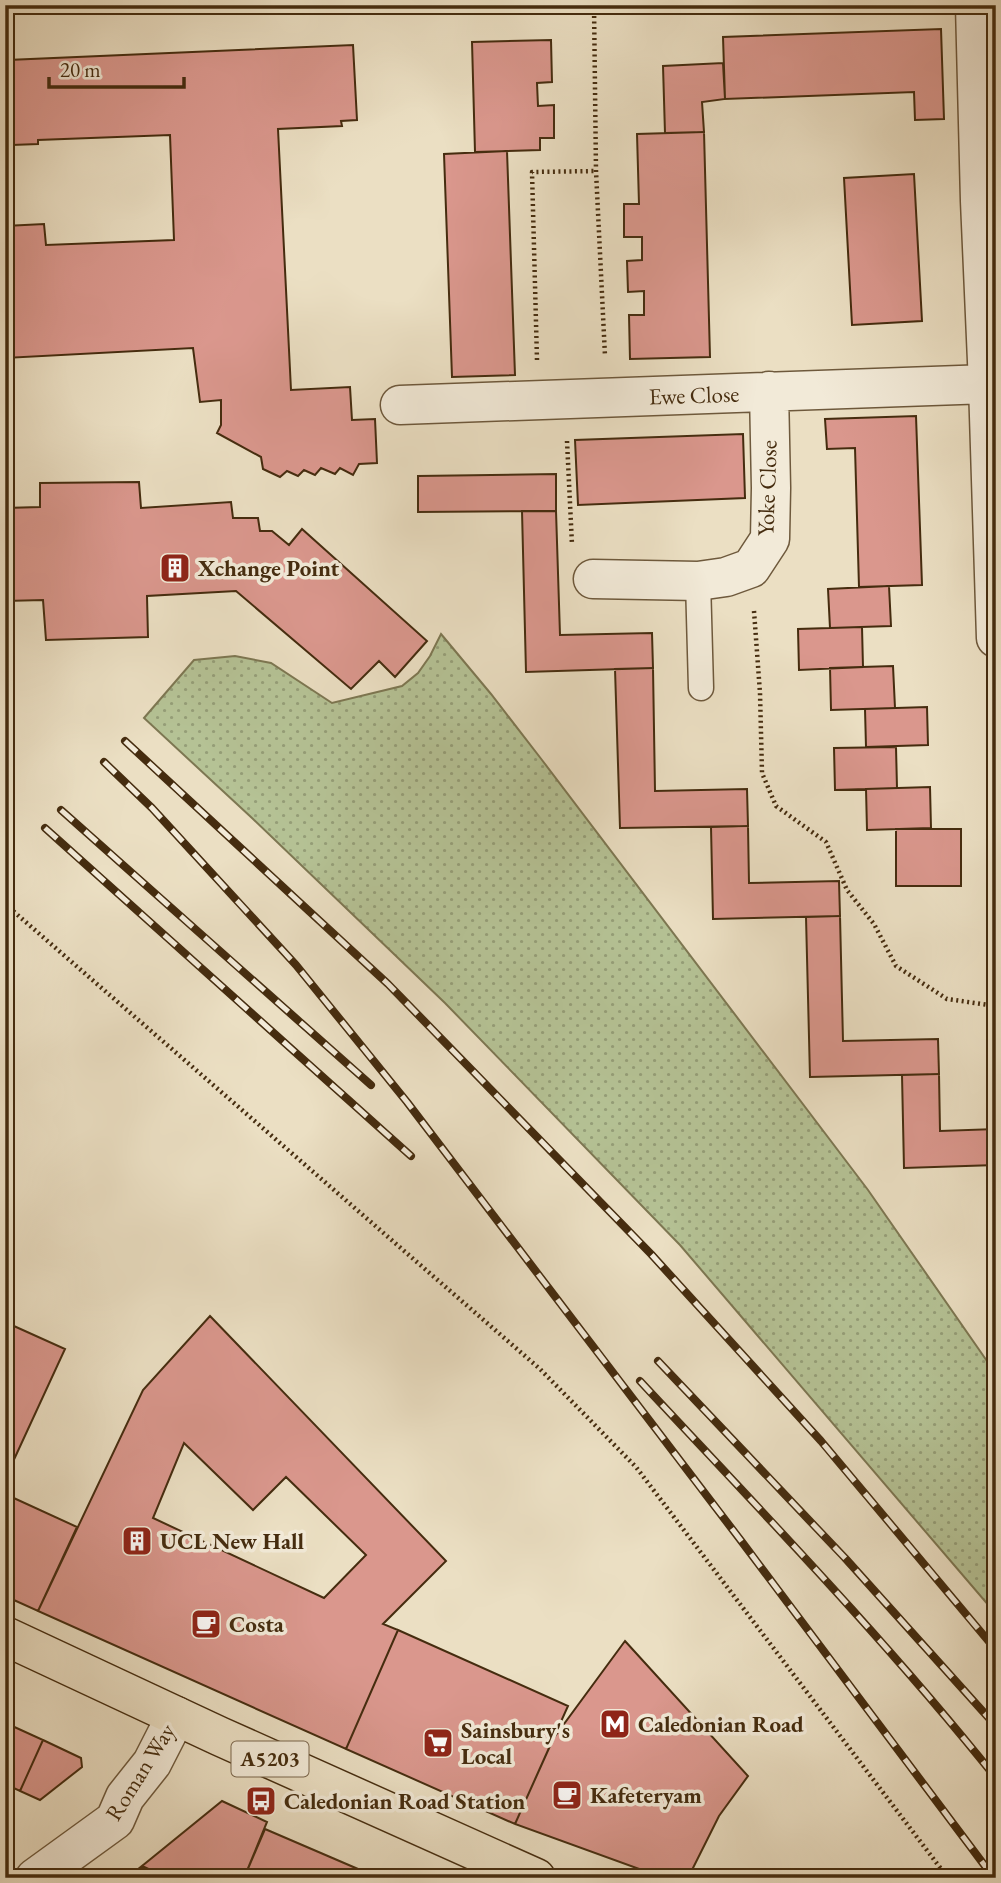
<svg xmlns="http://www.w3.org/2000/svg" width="1001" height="1883" viewBox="0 0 1001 1883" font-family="'EB Garamond',serif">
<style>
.grass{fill:url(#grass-dots);stroke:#7d7752;stroke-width:2}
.building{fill:#da978d;stroke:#452c0f;stroke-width:2;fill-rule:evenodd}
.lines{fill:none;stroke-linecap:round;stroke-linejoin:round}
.service-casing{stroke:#6e593c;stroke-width:27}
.minor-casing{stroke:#6e593c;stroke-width:41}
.primary-casing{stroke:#452c0f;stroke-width:41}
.path{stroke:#452c0f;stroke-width:4.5;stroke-dasharray:2 3.5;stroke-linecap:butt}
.service{stroke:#f2ead8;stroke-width:24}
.minor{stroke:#f2ead8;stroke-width:38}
.primary{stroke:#ebdfc3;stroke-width:38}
.rail-casing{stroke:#452c0f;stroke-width:8}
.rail{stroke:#f2ead8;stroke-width:5;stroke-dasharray:16;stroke-linecap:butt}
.labels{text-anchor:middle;stroke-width:7;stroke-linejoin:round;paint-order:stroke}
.shield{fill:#f2ead8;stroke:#79654b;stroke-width:2}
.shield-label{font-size:21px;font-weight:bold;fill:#452c0f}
.street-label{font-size:23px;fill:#452c0f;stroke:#f2ead8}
.poi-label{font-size:23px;font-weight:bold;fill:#452c0f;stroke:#f2ead8;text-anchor:start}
</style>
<defs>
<pattern id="grass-dots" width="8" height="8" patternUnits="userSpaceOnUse" patternTransform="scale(1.75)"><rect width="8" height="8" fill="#b5c295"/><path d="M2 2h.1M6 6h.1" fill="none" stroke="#959e78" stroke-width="1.8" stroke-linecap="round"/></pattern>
</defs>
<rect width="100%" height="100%" fill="#ebdfc3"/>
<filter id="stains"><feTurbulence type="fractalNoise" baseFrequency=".00286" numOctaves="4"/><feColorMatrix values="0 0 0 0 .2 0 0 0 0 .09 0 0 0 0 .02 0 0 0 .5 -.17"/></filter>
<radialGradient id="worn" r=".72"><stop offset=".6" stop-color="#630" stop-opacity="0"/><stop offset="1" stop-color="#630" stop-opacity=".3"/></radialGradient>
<path class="grass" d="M441 634 491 694 542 760 868 1190 996 1374V1614L680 1245 445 1003 252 818 144 718 194 660 235 656 271 663 332 703 402 686 418 673 430 656Z"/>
<path class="building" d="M941 29 944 119 915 120 914 92 725 99 723 37Z
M551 40 552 82 537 83 538 106 554 105V138H540V150L475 152 472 42Z
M353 45 357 120 341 121 342 126 278 129 291 390 350 387 352 420 375 419 377 463 359 464 353 475 340 468 335 474 321 468 315 475 304 470 298 476 287 471 280 477 263 469 261 457 217 433 221 425V400L200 402 193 348 5 358V226L44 224 46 245 174 240 170 135 38 140V144L12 145 8 60Z
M723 63 725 99 702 102 704 132 665 133 663 66Z
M704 132 710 357 630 359 629 315H644V291L628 292 627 261 642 260V237H624V204H639L637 134Z
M507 151 515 375 452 377 444 154Z
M914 174 922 321 852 325 844 178Z
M916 416 922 585 859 587 855 448 827 449 825 419Z
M743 434 745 498 578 505 575 440Z
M556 474V511L418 512V476Z
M139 482 141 508 231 502 233 518H258L260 531H272L289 545 302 529 427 641 395 677 379 661 351 689 236 591 147 596 148 637 46 640 43 600 5 601V508L40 507V483Z
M522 511H556L560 635 652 633 653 668 526 672Z
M889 586 891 626 830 628 828 589Z
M862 627 863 667 799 670 798 629Z
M893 666 895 708 831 710 830 668Z
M653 668 655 791 747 789 748 826 620 828 615 669Z
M927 707 928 745 866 747 865 709Z
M896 747 897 788 835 790 834 748Z
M930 787 931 828 867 830 866 789Z
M748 826 749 883 839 881 840 916 713 919 711 827Z
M896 829H961V886H896Z
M840 916 843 1041 938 1039 939 1074 810 1077 806 917Z
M939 1074 940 1131 996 1129V1165L904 1168 902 1075Z
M210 1316 446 1561 383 1624 398 1630 346 1749 38 1611 143 1390ZM184 1443 253 1510 286 1477 366 1555 324 1598 153 1518Z
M5 1322 65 1349 5 1479Z
M5 1494 77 1527 38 1611 5 1596Z
M398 1630 568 1706 515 1824 346 1749Z
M625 1641 748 1776 719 1816 688 1878H664L515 1824 553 1739Z
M10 1725 43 1740 20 1791 5 1784V1735Z
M43 1740 81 1758 82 1767 40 1800 20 1791Z
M222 1801 267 1822 244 1878H168L142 1866Z
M265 1829 379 1878H244Z
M142 1866 151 1878H127Z"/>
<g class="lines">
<g class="service-casing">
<path id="service" d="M698 581 701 688"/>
</g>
<g class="minor-casing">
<path id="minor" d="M975 5 980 201 988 384 996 638
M400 405 988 384
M593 579 698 581 726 577 751 568 770 539 771 488 769 391
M35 1878 115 1820 125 1797 152 1763 176 1716"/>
</g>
<g class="primary-casing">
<path id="primary" d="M5 1636 219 1736 536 1878"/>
</g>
<path class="path" d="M594 5 596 171 605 356
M537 360 532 172 596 171
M567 441 572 545
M754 611 760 693 762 773 776 806 826 842 847 890 874 924 896 966 947 999 996 1006
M5 904 540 1369 636 1467 948 1878"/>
<use href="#service" class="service"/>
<use href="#minor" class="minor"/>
<use href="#primary" class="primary"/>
<g class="rail-casing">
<path id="rail" d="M125 741 388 984 651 1254 821 1441 996 1650
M104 762 152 808 296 965 407 1102 742 1542 994 1878
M61 810 371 1085
M45 828 411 1156
M658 1361 845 1558 996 1726
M640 1381C761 1511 885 1639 996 1778"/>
</g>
<use href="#rail" class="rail"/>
</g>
<defs>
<g id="building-square" transform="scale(1.575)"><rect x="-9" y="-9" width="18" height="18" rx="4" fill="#8f2418" stroke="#f2ead8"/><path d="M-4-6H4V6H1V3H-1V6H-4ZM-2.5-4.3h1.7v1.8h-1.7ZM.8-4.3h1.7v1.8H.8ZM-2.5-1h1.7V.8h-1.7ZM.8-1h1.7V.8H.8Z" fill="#fff"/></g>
<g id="cafe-square" transform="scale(1.575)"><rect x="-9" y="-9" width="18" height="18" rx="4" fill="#8f2418" stroke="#f2ead8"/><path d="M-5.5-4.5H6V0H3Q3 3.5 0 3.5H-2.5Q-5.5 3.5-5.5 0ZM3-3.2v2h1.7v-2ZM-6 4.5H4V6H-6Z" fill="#fff"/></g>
<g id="metro-square" transform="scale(1.575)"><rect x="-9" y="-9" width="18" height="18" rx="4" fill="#8f2418" stroke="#f2ead8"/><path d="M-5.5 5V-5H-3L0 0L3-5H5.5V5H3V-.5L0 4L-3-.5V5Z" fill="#fff"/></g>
<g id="supermarket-square" transform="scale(1.575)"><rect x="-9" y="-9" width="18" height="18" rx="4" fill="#8f2418" stroke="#f2ead8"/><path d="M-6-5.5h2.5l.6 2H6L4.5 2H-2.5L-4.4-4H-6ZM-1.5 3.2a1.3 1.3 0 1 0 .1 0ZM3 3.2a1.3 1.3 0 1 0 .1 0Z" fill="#fff"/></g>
<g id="bus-square" transform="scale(1.575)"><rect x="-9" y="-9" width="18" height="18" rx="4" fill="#8f2418" stroke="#f2ead8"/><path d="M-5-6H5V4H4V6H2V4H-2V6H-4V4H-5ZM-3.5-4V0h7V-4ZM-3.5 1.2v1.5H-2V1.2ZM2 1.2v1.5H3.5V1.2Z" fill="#fff"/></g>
</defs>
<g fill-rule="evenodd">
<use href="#building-square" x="175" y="568"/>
<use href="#building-square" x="137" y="1541"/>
<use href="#cafe-square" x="206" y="1624"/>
<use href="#metro-square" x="615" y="1724"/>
<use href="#supermarket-square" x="438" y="1743"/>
<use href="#cafe-square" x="567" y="1795"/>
<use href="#bus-square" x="261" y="1801"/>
</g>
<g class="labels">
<rect class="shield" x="231.5" y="1741.5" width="77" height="35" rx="5"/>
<g class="shield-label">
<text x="270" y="1766">A5203</text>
</g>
<g class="street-label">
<text transform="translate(694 395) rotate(-2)" y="8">Ewe Close</text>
<text transform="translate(767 488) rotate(-88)" y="8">Yoke Close</text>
<text transform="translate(140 1772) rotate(-58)" y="8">Roman Way</text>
</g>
<g class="poi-label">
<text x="198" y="576">Xchange Point</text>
<text x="160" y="1549">UCL New Hall</text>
<text x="229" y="1632">Costa</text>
<text x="638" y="1732">Caledonian Road</text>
<text x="461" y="1738">Sainsbury's<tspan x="461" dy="26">Local</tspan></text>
<text x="590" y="1803">Kafeteryam</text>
<text x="284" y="1809">Caledonian Road Station</text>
</g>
</g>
<rect width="1001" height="1883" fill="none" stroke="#ebdfc3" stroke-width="28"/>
<rect x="7" y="7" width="987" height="1869" fill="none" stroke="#452c0f" stroke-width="3.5"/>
<rect x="14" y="14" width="973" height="1855" fill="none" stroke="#452c0f" stroke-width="2"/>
<path d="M49 77v10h135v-10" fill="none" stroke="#452c0f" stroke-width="3.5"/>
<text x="60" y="77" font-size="21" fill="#452c0f" stroke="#f2ead8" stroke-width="5" paint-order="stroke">20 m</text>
<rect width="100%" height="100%" filter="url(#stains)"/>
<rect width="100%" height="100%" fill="url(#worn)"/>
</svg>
